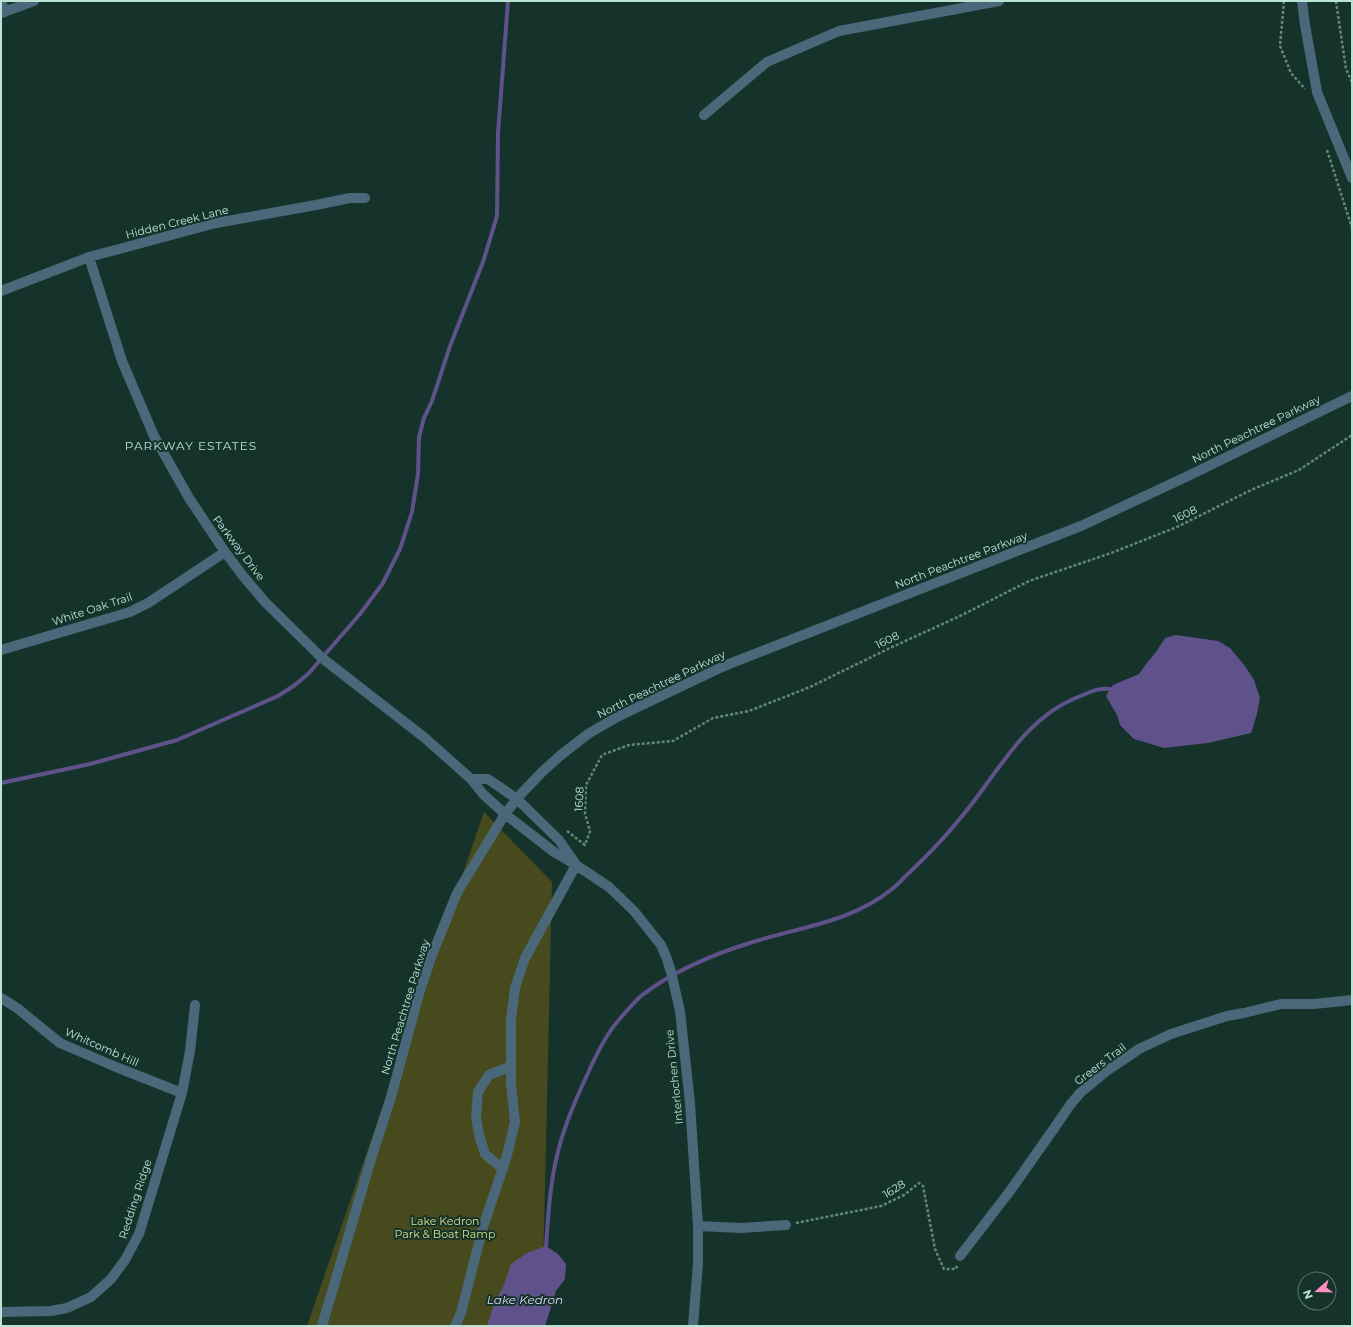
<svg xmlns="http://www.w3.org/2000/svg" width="1353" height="1327" viewBox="0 0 1353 1327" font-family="Montserrat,sans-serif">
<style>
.green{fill:#464a1d}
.water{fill:#5f528a}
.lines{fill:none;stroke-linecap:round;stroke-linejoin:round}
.stream{stroke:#5f528a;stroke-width:4}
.path{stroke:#63877d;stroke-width:2.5;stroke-dasharray:3 2;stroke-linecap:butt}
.minor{stroke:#4a6879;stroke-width:10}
.labels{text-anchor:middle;stroke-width:4;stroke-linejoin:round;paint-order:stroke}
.street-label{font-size:11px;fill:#b8e3d5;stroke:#15332b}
.park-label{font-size:11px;fill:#d6e080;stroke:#15332b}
.neighbourhood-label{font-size:12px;letter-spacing:1px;fill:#b8e3d5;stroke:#15332b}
.water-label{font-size:12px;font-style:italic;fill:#ded8fb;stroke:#15332b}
</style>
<rect width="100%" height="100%" fill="#15332b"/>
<path class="green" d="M484 812 552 882 543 1273 524 1326H307Z"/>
<path class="water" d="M1176 635 1218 641 1230 648 1245 666 1254 680 1260 698 1257 714 1251 733 1208 743 1164 748 1134 739 1120 725 1117 715 1106 696 1113 685 1139 674 1146 664 1156 652 1165 638Z
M546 1246 558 1254 566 1264 565 1279 556 1291 545 1326H487L494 1304 504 1285 511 1264 527 1253Z"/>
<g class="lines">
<path class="stream" d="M1 783 90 764 177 740 278 696 295 685 309 673 360 614 383 583 400 549 412 512 418 474 419 437 424 418 432 401 450 346 483 262 497 216 498 133 508 1
M546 1246C548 1219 549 1192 555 1165 561 1133 574 1103 588 1073 596 1055 605 1036 618 1021 625 1013 633 1003 641 996 671 972 716 953 753 942 800 927 852 922 892 889 899 884 904 877 910 872 929 854 947 835 963 815 998 773 1024 718 1078 697 1091 692 1096 688 1110 689"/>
<path class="path" d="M1284 1 1280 46 1291 73 1305 89
M1336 1 1346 69 1352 82
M1327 150 1352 228
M567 831 585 845 590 831 585 814 586 785 602 755 629 745 673 741 713 718 749 711 810 687 890 648 960 616 1029 581 1111 553 1177 527 1251 490 1299 470 1352 435
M796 1223 881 1206 904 1195 919 1183 923 1186 935 1249 944 1269H956L957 1266"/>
<path class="minor" d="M1 1 5 12
M1302 1 1305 25 1317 92 1352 178
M1 13 34 1
M704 115 767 62 839 31 999 1
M89 257 122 361 154 436 189 498 225 552 243 576 265 602 322 658 425 738 471 779 483 794 505 814 554 852 576 865 609 887 634 911 661 945 667 959 671 972 680 1011 690 1103 698 1226V1263L693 1326
M1 291 89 257 216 223 316 205 350 198H365
M1 650 130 612 148 603 225 552
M471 779H488L517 799 559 840 575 863
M1 998 17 1008 60 1043 116 1067 182 1093
M503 1169 485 1154 479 1135 476 1117 478 1092 489 1075 511 1066
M698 1226 741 1228 786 1225
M960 1256 1010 1191 1055 1127 1070 1105 1080 1093 1108 1070 1139 1049 1171 1034 1227 1016 1244 1013 1281 1004H1314L1352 1000
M1 1312 51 1311 67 1308 91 1297 111 1279 125 1260 139 1234 182 1093 190 1051 195 1005
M322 1326 371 1159 391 1097 419 994 432 955 457 893 505 814 520 795 543 771 561 755 588 734 617 717 724 666 1081 526 1188 476 1352 396
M455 1326 461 1313 483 1227 506 1159 515 1122 511 1084V1019L515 988 525 958 576 865"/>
</g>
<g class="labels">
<g class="street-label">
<text transform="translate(177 222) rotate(-14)" y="4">Hidden Creek Lane</text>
<text transform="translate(1256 429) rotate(-26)" y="4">North Peachtree Parkway</text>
<text transform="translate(1185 514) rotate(-26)" y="4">1608</text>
<text transform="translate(239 548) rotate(53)" y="4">Parkway Drive</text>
<text transform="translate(961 560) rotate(-21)" y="4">North Peachtree Parkway</text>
<text transform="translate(92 609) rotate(-18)" y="4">White Oak Trail</text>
<text transform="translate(887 640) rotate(-25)" y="4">1608</text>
<text transform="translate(661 684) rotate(-26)" y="4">North Peachtree Parkway</text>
<text transform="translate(579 799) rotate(-87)" y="4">1608</text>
<text transform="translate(405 1007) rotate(-73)" y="4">North Peachtree Parkway</text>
<text transform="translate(102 1047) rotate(24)" y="4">Whitcomb Hill</text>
<text transform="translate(1100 1064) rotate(-37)" y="4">Greers Trail</text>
<text transform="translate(674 1077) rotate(-96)" y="4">Interlochen Drive</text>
<text transform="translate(894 1189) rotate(-32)" y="4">1628</text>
<text transform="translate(135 1199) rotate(-72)" y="4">Redding Ridge</text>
</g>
<g class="park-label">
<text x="445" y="1225">Lake Kedron<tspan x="445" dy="13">Park &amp; Boat Ramp</tspan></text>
</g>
<g class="neighbourhood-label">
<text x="191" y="450">PARKWAY ESTATES</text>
</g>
<g class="water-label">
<text x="525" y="1304">Lake Kedron</text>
</g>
</g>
<rect width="1353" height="1327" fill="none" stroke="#b8e3d5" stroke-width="4"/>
<g transform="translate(1317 1291) rotate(250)"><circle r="19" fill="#15332b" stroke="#56796f"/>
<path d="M0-3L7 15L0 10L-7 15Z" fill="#fd8ebf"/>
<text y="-6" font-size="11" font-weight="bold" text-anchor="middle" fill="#b8e3d5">N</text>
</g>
</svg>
